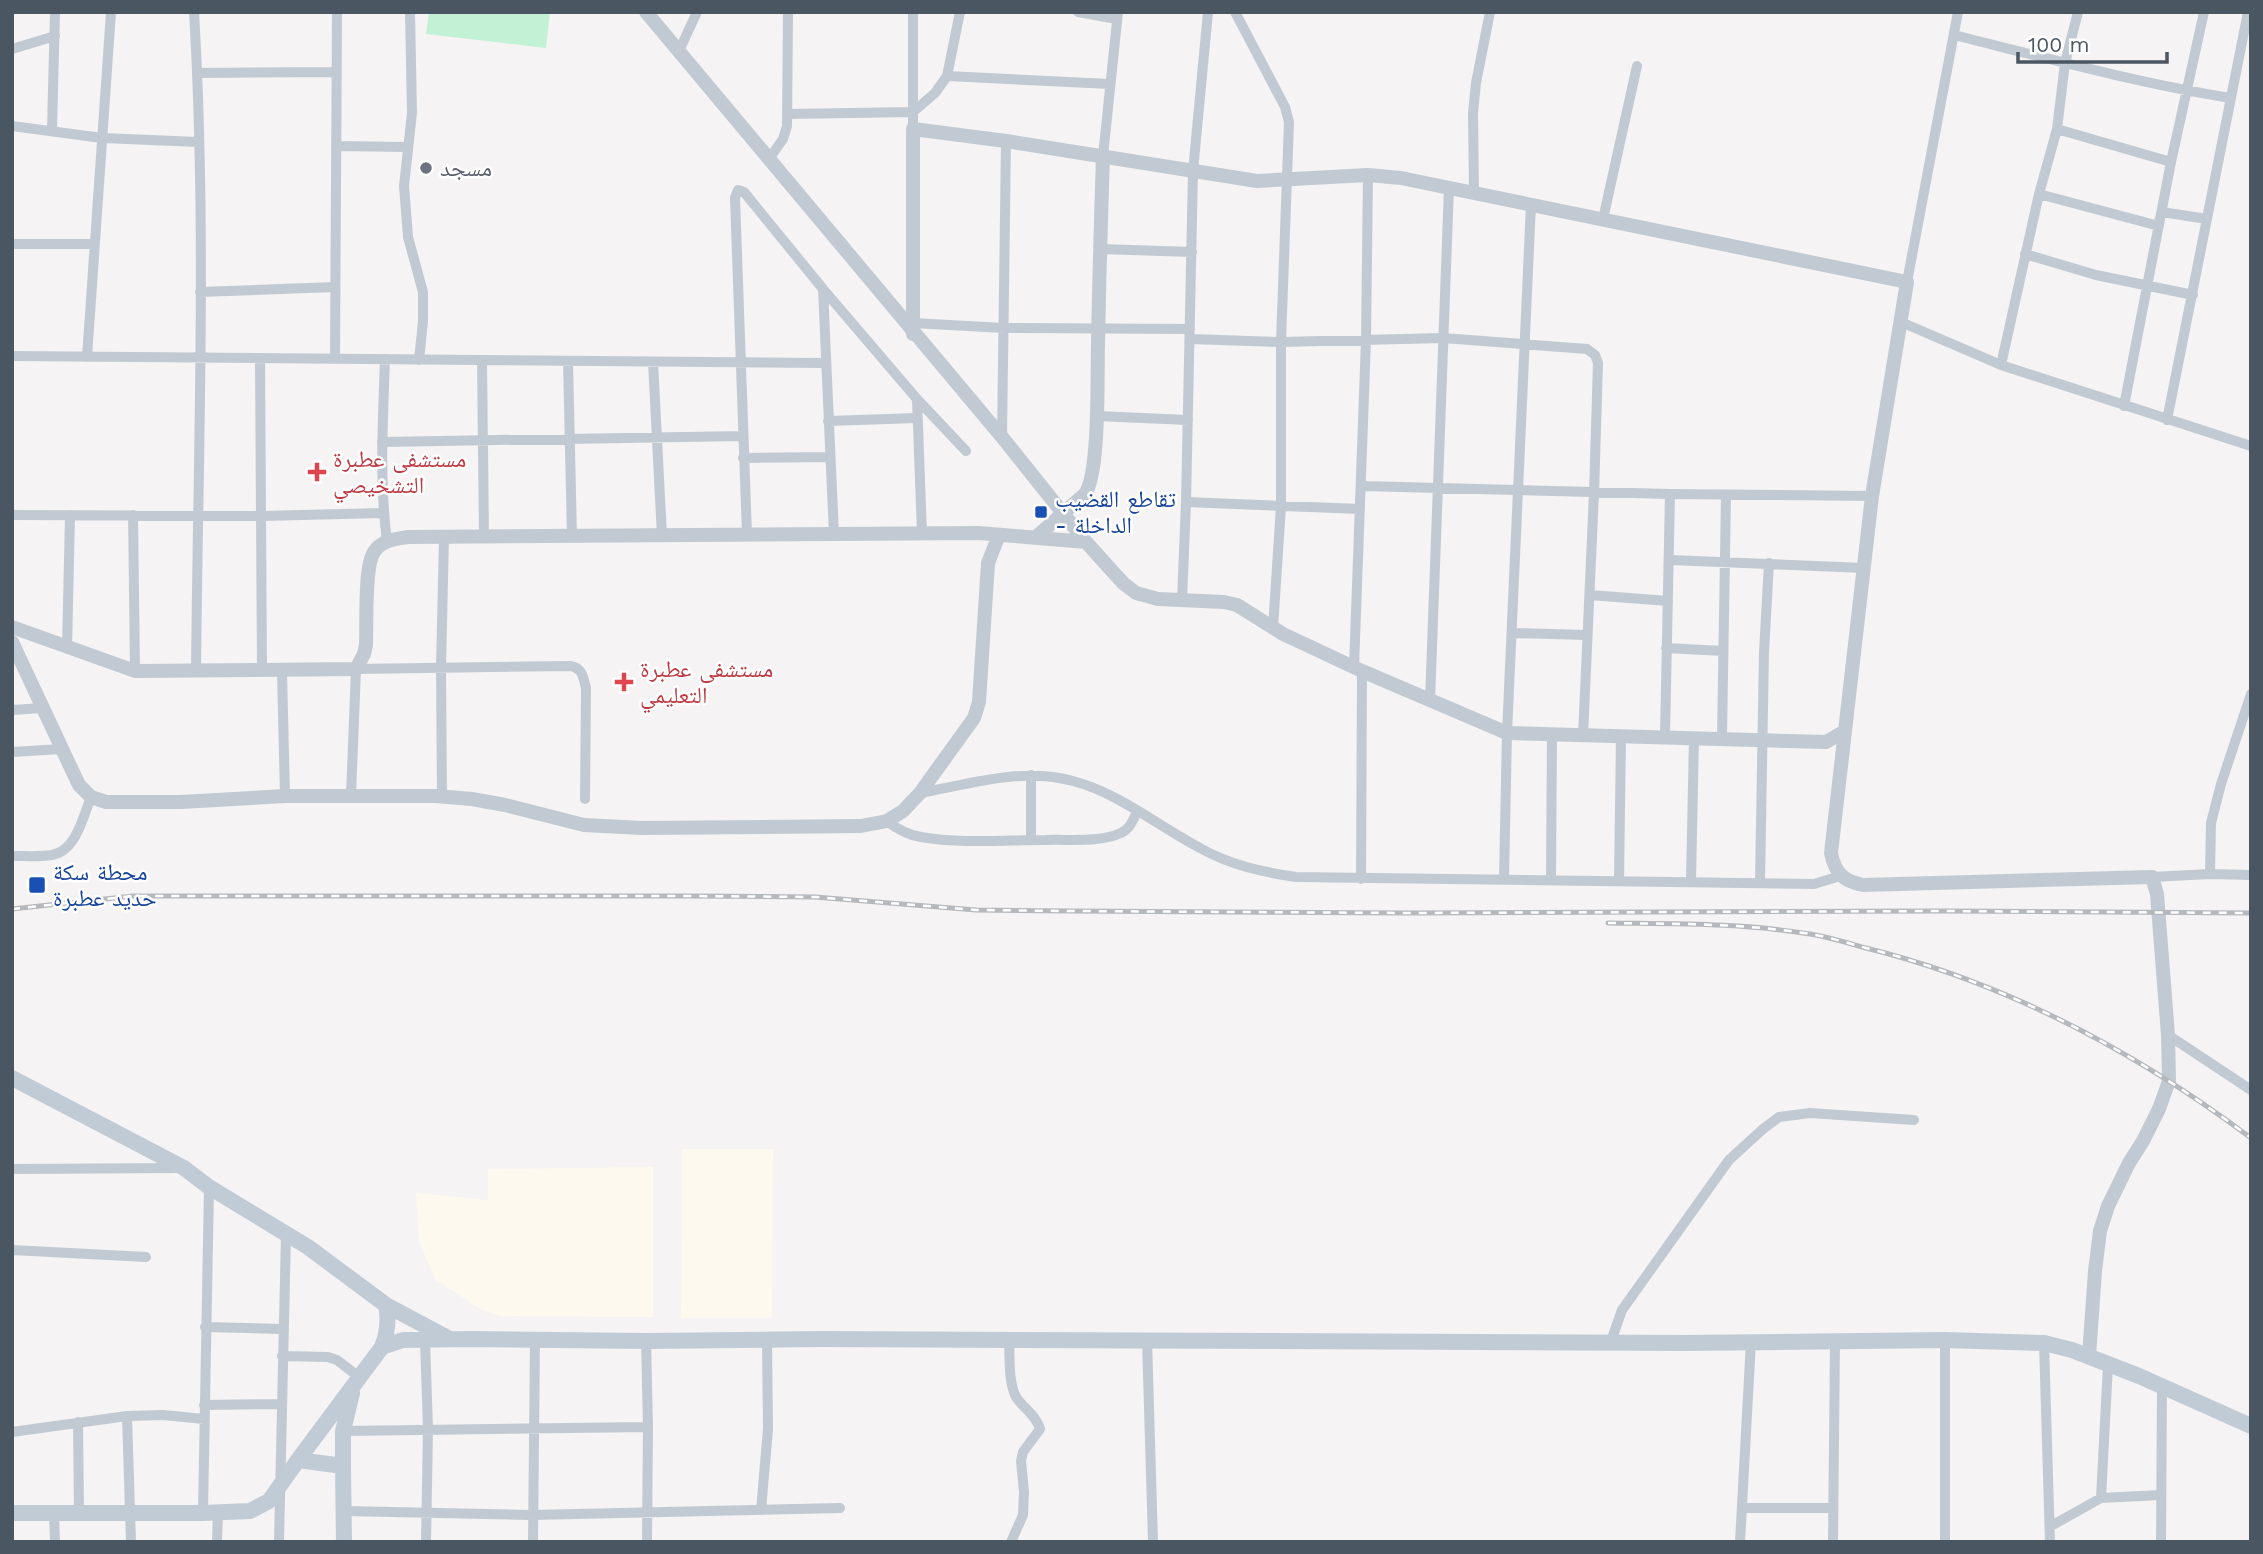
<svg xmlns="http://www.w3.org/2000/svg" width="2263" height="1554" viewBox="0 0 2263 1554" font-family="'Work Sans','Noto Naskh Arabic',sans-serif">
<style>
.commercial{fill:#fdf9ef}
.green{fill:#c3f1d5}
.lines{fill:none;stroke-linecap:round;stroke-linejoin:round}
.minor{stroke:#c1cad2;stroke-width:10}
.tertiary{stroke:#c1cad2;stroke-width:14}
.secondary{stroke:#c1cbd6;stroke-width:16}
.rail-casing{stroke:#b5b8bd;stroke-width:5}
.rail{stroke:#fff;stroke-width:2.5;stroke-dasharray:8;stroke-linecap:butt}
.worship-dot{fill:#6b7280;stroke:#fff;stroke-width:2.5}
.health-dot{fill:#e0444e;stroke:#fff;stroke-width:2.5}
.transit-dot{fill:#1a4fb4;stroke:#fff;stroke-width:2.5}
.labels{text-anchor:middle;stroke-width:5;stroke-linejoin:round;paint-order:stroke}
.worship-label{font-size:23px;fill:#5b616d;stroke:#fff;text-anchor:start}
.health-label{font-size:23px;fill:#be3a42;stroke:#fff;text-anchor:start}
.transit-label{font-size:23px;fill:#164399;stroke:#fff;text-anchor:start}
</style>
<rect width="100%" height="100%" fill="#f5f3f3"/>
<path class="commercial" d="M682 1149H773L772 1318H681Z
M653 1167V1317L501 1316 480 1309 435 1279 419 1241 416 1193 488 1200V1169Z"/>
<path class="green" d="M429 12H550L546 48 426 34Z"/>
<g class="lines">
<path class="minor" d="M194 12C207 232 198 452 196 672
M410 12 412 113 404 186 408 237 423 292V321L419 360
M1078 12 1117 19
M1235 12 1285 107 1289 122 1281 342V506L1273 628
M1954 35C2046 58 2138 83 2231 98
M12 49 55 36
M679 51 697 12
M197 73 336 72
M947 76 1110 84
M788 114 913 112 935 93 947 76 960 12
M12 126 102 138 198 142
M913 129V12
M2057 129 2171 162
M52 130 55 12
M336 146 407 147
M1103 156 1118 12
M769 159 783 139 787 126 788 12
M1474 192 1473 113 1476 83 1490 12
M2039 194 2159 226
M2162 212 2207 219
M1603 219 1637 66
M12 244H95
M1100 249 1192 252
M2025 254 2096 275 2193 295
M1907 282 1958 12
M823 289 834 535
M200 292 335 287
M1901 322 2001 365 2251 446
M913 323 1004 328 1190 329
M1190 339 1281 342 1443 338 1587 349 1595 355 1598 363 1594 493 1583 736
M12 356 825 363
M87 357 111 12
M260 358 262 671
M335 359 337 12
M385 359C383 420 379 481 387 541
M482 360 484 537
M568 361 572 537
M653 362 662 536
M2001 365 2039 194 2057 129 2065 63 2078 12
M917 399 922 534
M2124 406 2171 162 2204 12
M1096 416 1188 420
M2167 420 2248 12
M828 421 917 418
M1002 437 1006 141
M382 442 742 436
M743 458 830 457
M1362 486 1670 494 1872 496
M1186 502 1360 509
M12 515 261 516 383 513
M133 515 135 671
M747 535 735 198 738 190 744 192 823 289 917 399 966 451
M1670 560 1865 568
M1590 595 1668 601
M1182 601 1186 502 1193 171 1208 12
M1512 633 1587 635
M67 648 70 515
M1666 648 1723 651
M1354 667 1366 340 1368 175
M282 671 285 796
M1430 701 1449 187
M12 710 42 708
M1665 736 1670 494
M1722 738 1726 495
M12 752 61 749
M1031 775V840
M920 793C969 784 1022 767 1073 781 1119 793 1158 826 1200 848 1230 865 1262 872 1296 877L1814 884 1840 876
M351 796 356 669 570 666C583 668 583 677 586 688L585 799
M442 797 441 668 444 537
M887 821C897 829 908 835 921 837 960 844 1006 840 1046 840 1069 839 1099 843 1121 833 1130 829 1133 820 1137 812
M12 856C25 856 39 857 52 855 76 851 83 817 91 797
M2210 874 2211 823 2221 784 2251 694
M2152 877 2210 874 2251 875
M1504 878 1507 733 1531 204
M1361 879 1362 671
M1551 879 1552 736
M1619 880 1621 736
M1691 881 1694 737
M1760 882 1764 652 1769 563
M2168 1035 2251 1090
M12 1169 181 1168
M12 1250 146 1257
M205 1327 282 1329
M1009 1339C1010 1357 1008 1381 1016 1397 1023 1408 1037 1416 1040 1429L1023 1452 1021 1461 1024 1492 1023 1515 1011 1542
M425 1340 428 1429 426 1542
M1147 1340 1153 1542
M646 1341 648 1427 647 1542
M1611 1341 1622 1310 1729 1160 1763 1129 1779 1117 1810 1113 1914 1120
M2044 1343 2050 1542
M282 1356 328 1357 337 1360 359 1377
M204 1405 282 1404
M127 1416 131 1542
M78 1422 79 1513
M343 1431 648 1427
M12 1432 127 1416 163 1415 204 1419
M2101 1498 2108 1365
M1742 1508H1833
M761 1510 768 1429 767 1339
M344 1511 532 1515 840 1508
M54 1513 55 1542
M203 1513 209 1187
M2051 1526 2101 1498 2161 1495
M217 1542 218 1512
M279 1542 286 1234
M533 1542 535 1339
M1740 1542 1751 1341
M1833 1542 1835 1341
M1945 1542V1340
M2161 1542 2162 1386"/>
<path class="tertiary" d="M646 12 1002 437 1086 542 1123 583 1136 593 1158 599 1224 602 1237 605 1283 634 1362 671 1507 733 1826 742 1845 731
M913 334V129L1006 141 1257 181 1368 175 1401 178 1907 282 1872 496 1831 853C1835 873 1843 881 1863 885L2152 877 2157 894 2168 1035 2169 1081 2159 1109 2143 1141 2129 1163 2108 1206 2100 1231 2095 1271 2089 1356
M1036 537 1085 494C1100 473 1097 375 1098 345 1099 282 1101 219 1103 156
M12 627 135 671 356 669 364 654 366 645C367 625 364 566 374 552 381 540 396 539 408 537L979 533 1086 542
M12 642 79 785 91 797 106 802H181L285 796H436L472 799 505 805 584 825 642 828 861 826 887 821 903 811 920 793 974 718 979 702 988 563 999 535"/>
<path class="secondary" d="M12 1078 184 1168 209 1187 308 1247 386 1305 448 1338
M382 1347C388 1332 389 1320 386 1305
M298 1460 382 1347 403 1340 472 1339 646 1341 820 1339 1685 1343 1945 1340 2044 1343 2072 1350 2139 1376 2251 1426
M343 1466V1431L352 1393
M12 1513H203L250 1511 269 1501 298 1460 343 1466 344 1542"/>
<g class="rail-casing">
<path id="rail" d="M12 909 133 896H691L815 897 976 910 1070 911 1409 913 1943 911 2251 913
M1608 923C1675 924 1742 923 1810 934 1829 937 1848 943 1866 948 2007 983 2136 1052 2251 1138"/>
</g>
<use href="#rail" class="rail"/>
</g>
<circle class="worship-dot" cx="426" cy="168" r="7"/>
<g class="health-dot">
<path d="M313.5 461.5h7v7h7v7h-7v7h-7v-7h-7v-7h7z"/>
<path d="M620.5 671.5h7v7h7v7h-7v7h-7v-7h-7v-7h7z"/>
</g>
<g class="transit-dot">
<rect x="1034" y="505" width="14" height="14" rx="3.5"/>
<rect x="28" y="876" width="18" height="18" rx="3.5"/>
</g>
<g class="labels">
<g class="worship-label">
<text x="440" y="176">مسجد</text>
</g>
<g class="health-label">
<text x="333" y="467">مستشفى عطبرة<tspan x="333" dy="26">التشخيصي</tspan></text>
<text x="640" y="677">مستشفى عطبرة<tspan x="640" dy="26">التعليمي</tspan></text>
</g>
<g class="transit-label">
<text x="1055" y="507">تقاطع القضيب<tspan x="1055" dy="26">- الداخلة</tspan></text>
<text x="53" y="880">محطة سكة<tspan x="53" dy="26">حديد عطبرة</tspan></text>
</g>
</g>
<rect width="2263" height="1554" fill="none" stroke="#4a5661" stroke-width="28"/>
<path d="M2018 52v10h149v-10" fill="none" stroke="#4a5661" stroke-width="3.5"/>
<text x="2028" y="52" font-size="21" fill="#4a5661" stroke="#ffffff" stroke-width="5" paint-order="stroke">100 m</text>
</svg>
